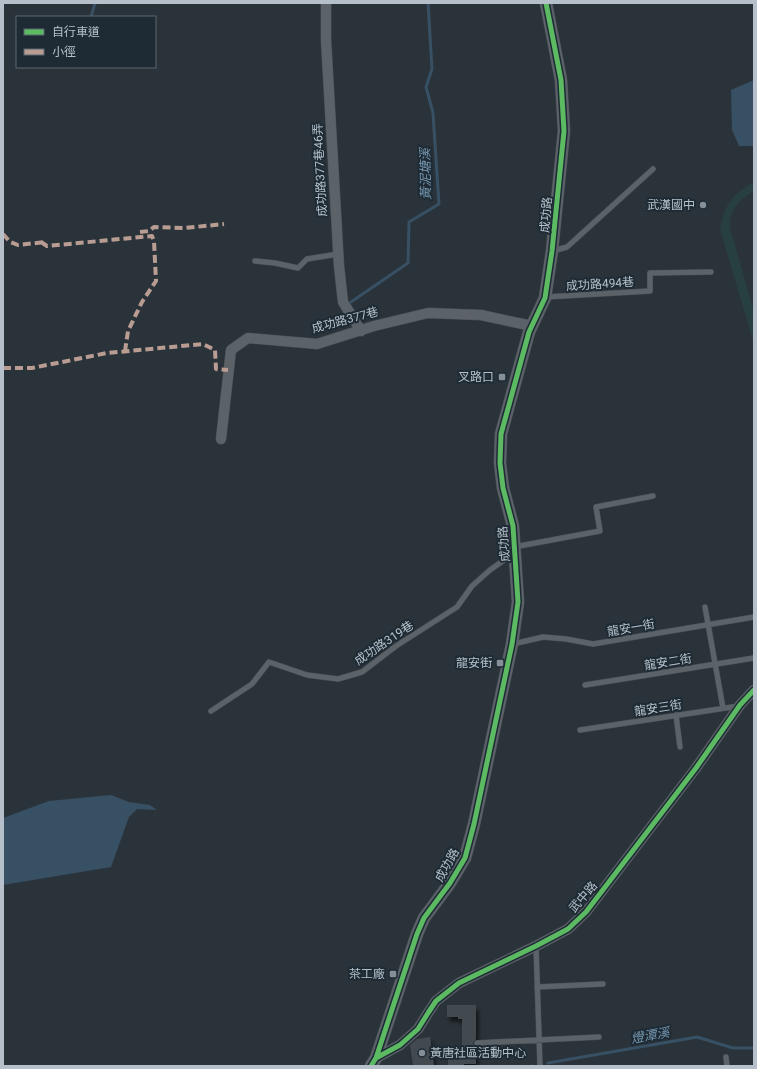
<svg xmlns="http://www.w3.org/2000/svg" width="757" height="1069" viewBox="0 0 757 1069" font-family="Roboto,'Noto Sans TC',sans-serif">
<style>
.green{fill:#283f3f}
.water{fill:#375063}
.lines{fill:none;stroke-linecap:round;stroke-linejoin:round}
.stream{stroke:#375063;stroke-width:3}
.building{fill:#434a50;filter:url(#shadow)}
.service-casing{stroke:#494f54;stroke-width:6}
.minor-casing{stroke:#494f54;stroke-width:11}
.tertiary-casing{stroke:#494f54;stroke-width:13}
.service{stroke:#5b6268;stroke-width:5}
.minor{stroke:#5b6268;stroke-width:10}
.tertiary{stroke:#5b6268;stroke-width:12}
.quiet{stroke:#b99d93;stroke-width:4;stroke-dasharray:8 4;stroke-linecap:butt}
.cycleway-casing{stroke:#1e2b35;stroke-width:8}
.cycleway{stroke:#5cba63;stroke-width:5}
.poi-dot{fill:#858f98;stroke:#1e2b35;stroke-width:1.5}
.labels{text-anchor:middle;stroke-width:4;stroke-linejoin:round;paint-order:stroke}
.street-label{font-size:12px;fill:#b5c0ca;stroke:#1e2b35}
.poi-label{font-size:12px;fill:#b5c0ca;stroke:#1e2b35;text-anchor:end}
.water-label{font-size:13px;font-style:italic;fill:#7596ae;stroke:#1e2b35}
</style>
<defs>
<filter id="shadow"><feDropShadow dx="2.5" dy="4.5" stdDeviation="2" flood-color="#0009"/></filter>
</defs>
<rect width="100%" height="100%" fill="#2b333a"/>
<path class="green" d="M754 183V191C738 201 730 209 730 228L754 312V344L720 229C723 212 728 199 743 189 747 186 749 184 754 183Z"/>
<path class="water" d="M754 80V146H739L732 130 731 90Z
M111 795 129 802 150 805 157 810 137 809 129 817 111 867 3 885V818L49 801Z"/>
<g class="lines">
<path class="stream" d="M91 17 95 3
M351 302 408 263 409 222 439 204 433 113 426 87 432 69 428 3
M548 1063 697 1037 733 1048H754
M531 1066H532"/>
</g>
<path class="building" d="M447 1005H476V1039L473 1043 476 1047V1064H464V1066L448 1065V1053H462V1019H458V1017H447Z
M430 1037 434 1066H413L410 1045 417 1039Z"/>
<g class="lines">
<g class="service-casing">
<path id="service" d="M553 251 567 247 653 169
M255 261 275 263 298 268 307 259 338 254
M546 297 650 291V273L711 272
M514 547 600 531 596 507 653 496
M705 607 723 708
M513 644 543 637 566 639 593 644 754 617
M585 685 754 658
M211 711 252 684 269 662 307 675 338 679 362 672 396 646 457 607 472 586 490 570 514 553
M676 715 680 747
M580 730 739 706
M536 946 540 1066
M537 987 603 984
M477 1043 599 1037
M726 1057 727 1066"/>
</g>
<g class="minor-casing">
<path id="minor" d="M326 3V40L339 266 343 302 361 331
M221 439 231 350 248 338 317 344 374 326 428 313 481 315 532 326
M376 1058 400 1045 418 1029 428 1013 436 1001 459 983 536 946 568 929 586 912 696 768 740 705 754 690"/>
</g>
<g class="tertiary-casing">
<path id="tertiary" d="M371 1066 376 1058 417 934 424 918 450 883 465 858 474 824 512 644 518 602 513 526 503 488 500 463 501 434 529 332 545 298 552 251 564 131 561 80 546 3"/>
</g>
<use href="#service" class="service"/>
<use href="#minor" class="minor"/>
<use href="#tertiary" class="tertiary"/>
<path class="quiet" d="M140 232 149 231 154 227 185 228 224 224
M3 234 10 242 18 245 45 242
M41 242 47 246 152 236 154 241 156 281 142 302 128 331 125 351
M3 368H32L107 353 203 344 215 350 216 369 228 370"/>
<g class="cycleway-casing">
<path id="cycleway" d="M376 1058 400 1045 418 1029 428 1013 436 1001 459 983 536 946 568 929 586 912 696 768 740 705 754 690
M371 1066 376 1058 417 934 424 918 450 883 465 858 474 824 512 644 518 602 513 526 503 488 500 463 501 434 529 332 545 298 552 251 564 131 561 80 546 3"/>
</g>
<use href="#cycleway" class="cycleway"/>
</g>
<g class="poi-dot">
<circle cx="703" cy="205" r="4"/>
<rect x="498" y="373" width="8" height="8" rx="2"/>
<rect x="496" y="659" width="8" height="8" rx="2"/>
<rect x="389" y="970" width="8" height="8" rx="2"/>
<circle cx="422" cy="1053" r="4"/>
</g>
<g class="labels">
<g class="street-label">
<text transform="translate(320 170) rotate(-93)" y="4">成功路377巷46弄</text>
<text transform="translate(546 215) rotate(-85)" y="4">成功路</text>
<text transform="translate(600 284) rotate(-4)" y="4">成功路494巷</text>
<text transform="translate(345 320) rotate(-15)" y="4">成功路377巷</text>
<text transform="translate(504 544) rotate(-95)" y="4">成功路</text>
<text transform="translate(631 628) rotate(-10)" y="4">龍安一街</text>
<text transform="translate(384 643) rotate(-34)" y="4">成功路319巷</text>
<text transform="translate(668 662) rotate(-9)" y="4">龍安二街</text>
<text transform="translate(658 708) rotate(-9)" y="4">龍安三街</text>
<text transform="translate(447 865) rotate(-61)" y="4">成功路</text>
<text transform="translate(583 897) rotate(-49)" y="4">武中路</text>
</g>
<g class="poi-label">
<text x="695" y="209">武漢國中</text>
<text x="494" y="381">叉路口</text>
<text x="492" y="667">龍安街</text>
<text x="385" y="978">茶工廠</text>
<text x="430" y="1057" text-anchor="start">黃唐社區活動中心</text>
</g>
<g class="water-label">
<text transform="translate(425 174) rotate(-91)" y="5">黃泥塘溪</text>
<text transform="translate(650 1035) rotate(-10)" y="5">燈潭溪</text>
</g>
</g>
<rect width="757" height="1069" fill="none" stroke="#b5c0ca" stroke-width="8"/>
<rect x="16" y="16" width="140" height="52" fill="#1e2b35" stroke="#5a6771"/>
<rect x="24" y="29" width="20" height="6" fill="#5cba63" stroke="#5a6771"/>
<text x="52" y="36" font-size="12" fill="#b5c0ca">自行車道</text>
<rect x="24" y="49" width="20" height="6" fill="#b99d93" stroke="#5a6771"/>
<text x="52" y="56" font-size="12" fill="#b5c0ca">小徑</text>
</svg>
